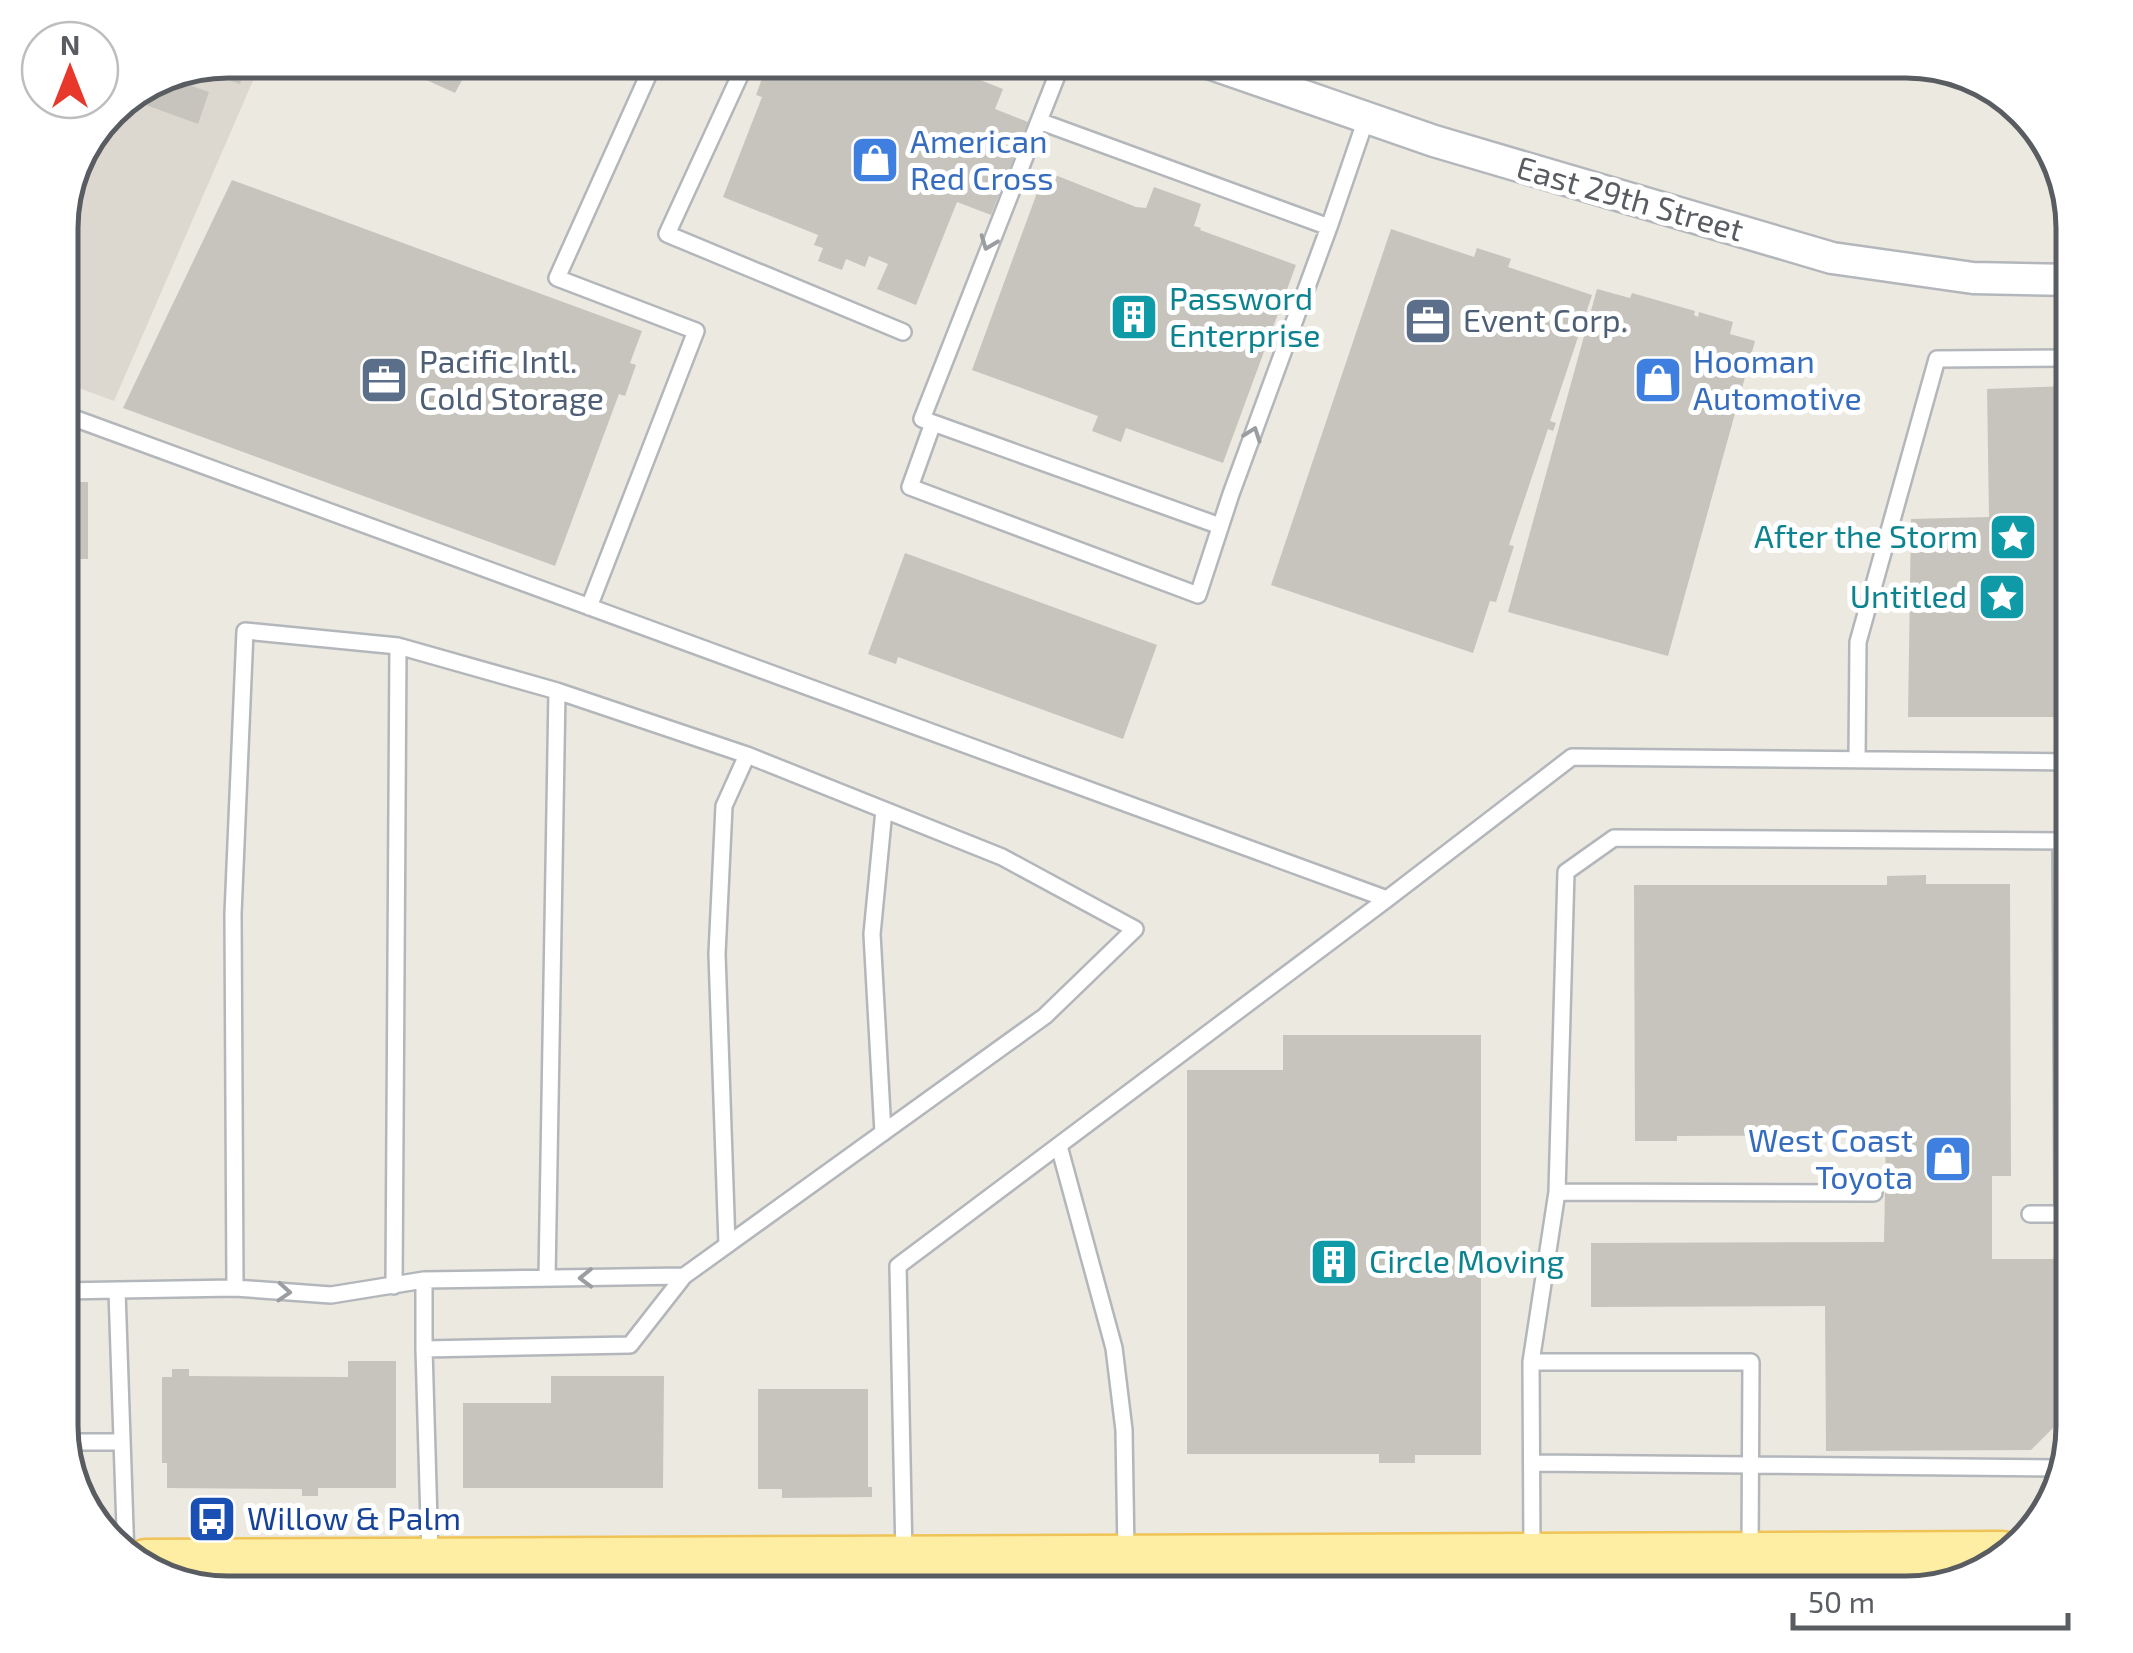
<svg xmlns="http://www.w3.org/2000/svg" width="2133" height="1653" viewBox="0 0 2133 1653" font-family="'Exo 2',sans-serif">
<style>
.education{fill:#dcd8cf}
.building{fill:#c7c4be}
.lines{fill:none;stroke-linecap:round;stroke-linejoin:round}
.lane-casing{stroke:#b3b7bb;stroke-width:20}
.street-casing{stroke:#b3b7bb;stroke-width:35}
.primary-casing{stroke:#f0c356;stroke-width:55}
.lane{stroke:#fff;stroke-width:15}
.street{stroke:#fff;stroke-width:30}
.primary{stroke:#feeea3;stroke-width:50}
.oneway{stroke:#9b9ea1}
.labels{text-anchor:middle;stroke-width:10;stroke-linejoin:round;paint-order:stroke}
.shop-label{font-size:32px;fill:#366cbe;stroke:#fff;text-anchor:start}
.street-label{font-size:32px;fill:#595d62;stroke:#fff}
.culture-label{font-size:32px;fill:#0d838f;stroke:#fff;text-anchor:start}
.service-label{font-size:32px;fill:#4e5e75;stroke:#fff;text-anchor:start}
.transit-label{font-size:32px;fill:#164399;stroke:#fff;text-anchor:start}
.rim{fill:none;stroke:#595d62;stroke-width:5}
</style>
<rect width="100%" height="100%" fill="#ece9e0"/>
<path class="education" d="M227 60H262L114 401 60 381V216L78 153 117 102Z"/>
<path class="building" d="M227 60H248L240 84 200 70Z
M430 60H473L455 93 422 78Z
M778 60H929L1003 89 995 109 1028 122 991 215 957 202 916 305 877 289 888 264 869 256 865 267 846 259 842 270 818 261 823 248 814 245 818 235 723 197 762 97 756 95 764 73 771 77Z
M175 80 209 92 198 124 135 101 137 94Z
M1045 171 1136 207 1146 208 1154 187 1201 204 1194 226 1201 228 1200 230 1296 265 1223 463 1126 428 1121 442 1092 431 1098 416 972 370Z
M232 180 642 331 630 363 636 365 625 396 619 394 555 566 123 408Z
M1391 229 1474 257 1477 248 1511 259 1508 267 1592 295 1550 421 1556 423 1553 431 1548 429 1509 545 1514 546 1496 602 1490 601 1473 653 1271 585Z
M1597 289 1630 298 1632 293 1695 311 1694 315 1698 317 1699 312 1733 322 1730 334 1755 341 1668 656 1508 612Z
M2069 386V717H1908L1911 519 1989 517 1987 389Z
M60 482H88V559H60Z
M905 553 1157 645 1123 739 898 657 896 664 868 654Z
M60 575H73V654H60Z
M1926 875V884H2010L2011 1176H1992V1259H2073V1414L2070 1411 2031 1450 1826 1451 1825 1306 1591 1307V1243L1884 1242 1886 1135 1677 1136V1141H1635L1634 885H1887V876Z
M1283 1035H1481V1455H1415V1463H1379V1454H1187V1070H1283Z
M348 1361H396V1488H318V1496H302V1489L167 1488V1463H162V1377H172V1369H189V1376L348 1377Z
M551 1376H664L663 1488H463V1403H551Z
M758 1389H868V1487H872V1497L782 1498V1489H758Z"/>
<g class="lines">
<g class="lane-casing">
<path id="lane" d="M747 60 667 234 903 332
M1063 60 1039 121 1329 227 1366 119
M1039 121 922 419 1220 526
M60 413 1387 899
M933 423 910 487 1198 595 1231 494 1329 227
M589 607 696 331 557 278 655 60
M1857 759 1858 642 1937 359 2073 358
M2061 841 2063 1214
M883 1133 872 934 884 810
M1059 1146 1114 1348 1124 1430 1126 1554
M1557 1192 1566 872 1614 838 2073 841
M2030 1214H2071
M727 1245 717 954 724 806 747 755
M547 1278 557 691
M424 1280V1349
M394 1286 398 646
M235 1288 233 914 245 631 398 646 557 691 747 755 1002 857 1135 929 1045 1016 684 1276 630 1345 424 1349 430 1556
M60 1291 235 1288 331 1295 424 1280 684 1276
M117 1291 126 1558
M1531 1362H1751L1750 1553
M62 1442H121
M1532 1463 2059 1468
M1532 1551 1531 1362 1557 1192 1874 1193
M904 1556 898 1266 1387 899 1572 757 2073 762"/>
</g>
<g class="street-casing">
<path id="street" d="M1200 60 1434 141 1832 258 1973 278 2073 280"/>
</g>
<g class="primary-casing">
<path id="primary" d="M146 1565 2002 1557"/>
</g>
<use href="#lane" class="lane"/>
<use href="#street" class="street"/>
<use href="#primary" class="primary"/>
</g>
<defs><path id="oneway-chevron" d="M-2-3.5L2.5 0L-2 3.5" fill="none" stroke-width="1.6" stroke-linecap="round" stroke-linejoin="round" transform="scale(2.5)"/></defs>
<g class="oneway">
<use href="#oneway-chevron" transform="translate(988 243) rotate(111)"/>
<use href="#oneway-chevron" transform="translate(1253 434) rotate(-70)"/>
<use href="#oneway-chevron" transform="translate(586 1278) rotate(179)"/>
<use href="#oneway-chevron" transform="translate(284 1292) rotate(4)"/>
</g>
<defs>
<g id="shop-square" transform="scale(2.5)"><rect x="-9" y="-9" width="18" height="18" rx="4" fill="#3f7fe0" stroke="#fff"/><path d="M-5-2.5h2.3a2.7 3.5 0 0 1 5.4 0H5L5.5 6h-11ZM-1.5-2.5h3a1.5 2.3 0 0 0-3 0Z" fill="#fff"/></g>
<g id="building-square" transform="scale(2.5)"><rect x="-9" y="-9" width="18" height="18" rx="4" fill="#0f9aa8" stroke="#fff"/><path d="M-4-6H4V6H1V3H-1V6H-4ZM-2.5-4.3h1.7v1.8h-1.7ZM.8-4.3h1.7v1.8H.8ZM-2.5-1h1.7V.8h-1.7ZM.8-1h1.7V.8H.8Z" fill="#fff"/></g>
<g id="office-square" transform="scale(2.5)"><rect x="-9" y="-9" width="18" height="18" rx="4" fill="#5c6f8a" stroke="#fff"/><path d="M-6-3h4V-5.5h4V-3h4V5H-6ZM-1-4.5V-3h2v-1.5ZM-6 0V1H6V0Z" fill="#fff"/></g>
<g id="sight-square" transform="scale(2.5)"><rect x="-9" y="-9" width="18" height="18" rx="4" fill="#0f9aa8" stroke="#fff"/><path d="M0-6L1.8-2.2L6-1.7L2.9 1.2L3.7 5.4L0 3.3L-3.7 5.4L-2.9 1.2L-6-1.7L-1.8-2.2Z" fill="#fff"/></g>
<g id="bus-square" transform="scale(2.5)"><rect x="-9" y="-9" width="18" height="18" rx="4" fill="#1a4fb4" stroke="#fff"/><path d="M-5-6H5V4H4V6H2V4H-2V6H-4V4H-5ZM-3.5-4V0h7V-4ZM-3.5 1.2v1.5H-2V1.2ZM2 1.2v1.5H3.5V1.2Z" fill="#fff"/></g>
</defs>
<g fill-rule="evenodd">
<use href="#shop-square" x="875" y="160"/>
<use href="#building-square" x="1134" y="317"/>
<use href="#office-square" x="1428" y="321"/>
<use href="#office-square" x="384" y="380"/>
<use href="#shop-square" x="1658" y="380"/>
<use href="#sight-square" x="2013" y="537"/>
<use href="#sight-square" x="2002" y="597"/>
<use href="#shop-square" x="1948" y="1159"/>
<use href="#building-square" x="1334" y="1262"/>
<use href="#bus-square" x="212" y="1519"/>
</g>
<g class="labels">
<g class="shop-label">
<text x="910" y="153">American<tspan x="910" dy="37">Red Cross</tspan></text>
<text x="1693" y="373">Hooman<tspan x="1693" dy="37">Automotive</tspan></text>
<text x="1913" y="1152" text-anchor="end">West Coast<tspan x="1913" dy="37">Toyota</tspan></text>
</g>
<g class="street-label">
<text transform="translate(1630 199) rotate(16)" y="11">East 29th Street</text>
</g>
<g class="culture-label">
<text x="1169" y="310">Password<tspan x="1169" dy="37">Enterprise</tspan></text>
<text x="1978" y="548" text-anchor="end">After the Storm</text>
<text x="1967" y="608" text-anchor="end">Untitled</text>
<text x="1369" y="1273">Circle Moving</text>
</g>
<g class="service-label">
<text x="1463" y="332">Event Corp.</text>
<text x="419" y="373">Pacific Intl.<tspan x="419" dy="37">Cold Storage</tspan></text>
</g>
<g class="transit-label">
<text x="247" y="1530">Willow &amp; Palm</text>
</g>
</g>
<path d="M0 0H2133V1653H0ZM228 78H1906A150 150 0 0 1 2056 228V1426A150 150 0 0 1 1906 1576H228A150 150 0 0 1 78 1426V228A150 150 0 0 1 228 78Z" fill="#fff" fill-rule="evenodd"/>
<path class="rim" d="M228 78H1906A150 150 0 0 1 2056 228V1426A150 150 0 0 1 1906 1576H228A150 150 0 0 1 78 1426V228A150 150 0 0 1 228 78Z"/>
<g transform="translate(70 70)"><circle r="48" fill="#ffffff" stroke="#bdbec0" stroke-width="2.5"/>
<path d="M0-8L18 38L0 25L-18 38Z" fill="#e7382b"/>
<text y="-15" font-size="28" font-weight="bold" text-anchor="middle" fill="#595d62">N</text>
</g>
<path d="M1793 1613v15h275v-15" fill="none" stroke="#595d62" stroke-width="5"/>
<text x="1808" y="1613" font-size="30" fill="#595d62" stroke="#ffffff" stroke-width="8" paint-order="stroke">50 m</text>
</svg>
